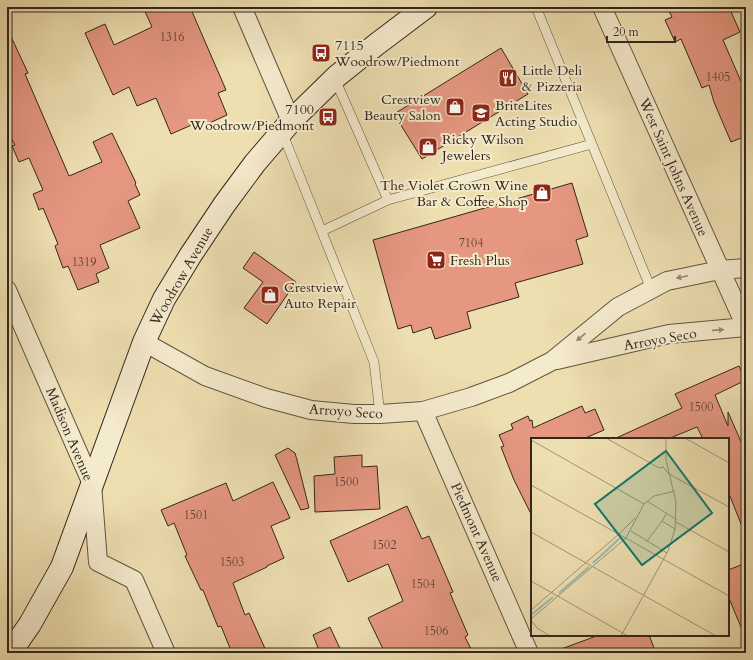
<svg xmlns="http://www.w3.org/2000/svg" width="753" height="660" viewBox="0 0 753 660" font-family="Cardo,serif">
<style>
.building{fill:#e59780;stroke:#32261d}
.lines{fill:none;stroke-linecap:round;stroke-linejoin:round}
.lane-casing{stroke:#615442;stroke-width:10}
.street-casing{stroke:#615442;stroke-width:20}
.secondary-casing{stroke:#32261d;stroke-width:24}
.lane{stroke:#f4eacc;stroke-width:9}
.street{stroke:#f4eacc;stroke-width:18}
.secondary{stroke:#f4eacc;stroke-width:22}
.oneway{fill:#938874}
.labels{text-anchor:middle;stroke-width:4;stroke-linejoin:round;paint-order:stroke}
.number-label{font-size:12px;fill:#5f4236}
.poi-label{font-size:14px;fill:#32261d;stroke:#f4eacc;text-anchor:start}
.street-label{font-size:14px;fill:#32261d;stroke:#f4eacc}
.inset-river{fill:none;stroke:#99bcae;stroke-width:2}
.inset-road{fill:none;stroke:#a39576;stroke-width:1}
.view{fill:#0f766e;fill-opacity:0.15;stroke:#0f766e;stroke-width:2}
.inset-edge{fill:none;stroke:#32261d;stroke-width:2}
</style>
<rect width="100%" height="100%" fill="#eedfb1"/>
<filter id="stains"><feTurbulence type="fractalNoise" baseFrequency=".005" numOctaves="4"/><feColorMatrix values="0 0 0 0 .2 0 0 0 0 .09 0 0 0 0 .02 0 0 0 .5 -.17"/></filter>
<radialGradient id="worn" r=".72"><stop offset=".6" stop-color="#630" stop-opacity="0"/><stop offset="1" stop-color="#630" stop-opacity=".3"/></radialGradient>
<path class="building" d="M143 7H190L226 90 218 93 227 115 205 125 203 120 171 134 156 98 137 106 129 87 113 95 85 33 105 24 114 45 152 27Z
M667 7H729L740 32 723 40 746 93V136L731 142 714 102 709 85 702 88 681 39 675 42 665 20 672 17Z
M7 28 28 73 25 74 69 176 102 162 93 142 112 133 136 183 135 184 140 195 128 201 140 228 100 245 109 268 96 274 99 282 78 290 68 266 63 268 55 246 58 244 43 208 39 210 33 194 43 190 29 158 19 162 12 146 15 145 7 130Z
M501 48 528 94 422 159 394 114Z
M572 183 588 236 576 240 583 264 515 283 519 297 467 312 471 328 435 339 431 327 413 333 411 325 398 329 373 240Z
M254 252 296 282 267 324 244 308 263 282 243 268Z
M739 366 746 380 715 395 728 426V412L746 453 745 534 728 491V439H703L697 427 668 439H614L682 408 675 394Z
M582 406 585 413 595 409 604 430 583 439H532V516L514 480 501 447 504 446 499 435 513 429 511 424 528 416 530 421 532 420 533 428Z
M288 448 295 453 297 460 309 508 301 510 275 455Z
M362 455V467L377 466 380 509 315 512 314 476 335 474 334 457Z
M273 482 290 518 271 526 284 558 267 566V567L233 583 245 615 249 613 267 653H232L221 626 218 627 203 590H201L185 556 187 555 174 523 168 526 161 510 226 483 233 501Z
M407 506 422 539 429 536 453 592 450 593 468 635 465 637 473 653H385L368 618 403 601 388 564 348 582 330 541Z
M746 563V639L728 596V570Z
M330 627 342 653H320L313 635Z
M599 635H649L656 653H556V651Z"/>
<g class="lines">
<g class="lane-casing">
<path id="lane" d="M536 7 651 289
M282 132 374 362 380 414
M388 200 592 144
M322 231 388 200 335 79"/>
</g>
<g class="street-casing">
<path id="street" d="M242 7 291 121
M602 7 746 327
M7 290 92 484 98 562 134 580 166 653
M144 342 205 376 266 398 311 410 354 414H380L423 411 471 397 509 383 552 361 618 307 667 281 720 270 746 268
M557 360 669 334 746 327
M423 411 529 653"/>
</g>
<g class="secondary-casing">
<path id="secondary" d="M10 653 30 624 62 567 144 342 164 299 190 256 224 205 255 163 291 121 337 76 377 44 426 7"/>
</g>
<use href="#lane" class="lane"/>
<use href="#street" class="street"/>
<use href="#secondary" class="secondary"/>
</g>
<defs><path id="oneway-solid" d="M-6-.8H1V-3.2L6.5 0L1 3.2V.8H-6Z"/></defs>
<g class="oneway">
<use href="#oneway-solid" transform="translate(682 277) rotate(168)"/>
<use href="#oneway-solid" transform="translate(718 330) rotate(-5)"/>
<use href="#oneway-solid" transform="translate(581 337) rotate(140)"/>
</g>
<defs>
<g id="bus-square" transform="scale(1)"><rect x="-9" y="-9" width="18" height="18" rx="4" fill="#8f2418" stroke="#f4eacc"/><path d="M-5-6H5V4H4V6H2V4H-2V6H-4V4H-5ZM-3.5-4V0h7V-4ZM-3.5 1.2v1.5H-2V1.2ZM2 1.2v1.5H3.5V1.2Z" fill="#fff"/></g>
<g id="restaurant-square" transform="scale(1)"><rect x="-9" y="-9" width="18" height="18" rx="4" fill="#8f2418" stroke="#f4eacc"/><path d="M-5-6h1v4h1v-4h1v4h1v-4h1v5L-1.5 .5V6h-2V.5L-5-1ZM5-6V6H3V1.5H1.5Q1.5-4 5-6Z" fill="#fff"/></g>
<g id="shop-square" transform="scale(1)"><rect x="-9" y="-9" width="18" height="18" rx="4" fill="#8f2418" stroke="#f4eacc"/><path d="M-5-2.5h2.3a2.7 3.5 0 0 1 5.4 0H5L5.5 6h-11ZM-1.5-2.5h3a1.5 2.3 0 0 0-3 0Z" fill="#fff"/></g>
<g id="school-square" transform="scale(1)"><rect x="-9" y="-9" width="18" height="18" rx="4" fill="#8f2418" stroke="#f4eacc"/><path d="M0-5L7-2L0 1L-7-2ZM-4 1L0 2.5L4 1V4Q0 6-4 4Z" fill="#fff"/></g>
<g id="supermarket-square" transform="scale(1)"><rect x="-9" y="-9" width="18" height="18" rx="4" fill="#8f2418" stroke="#f4eacc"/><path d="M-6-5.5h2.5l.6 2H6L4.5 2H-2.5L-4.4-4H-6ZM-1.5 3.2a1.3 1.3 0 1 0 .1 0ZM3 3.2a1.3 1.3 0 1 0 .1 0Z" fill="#fff"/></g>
</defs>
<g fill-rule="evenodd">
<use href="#bus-square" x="321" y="53"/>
<use href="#restaurant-square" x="508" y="78"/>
<use href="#shop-square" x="455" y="107"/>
<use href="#school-square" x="481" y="113"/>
<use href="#bus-square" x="328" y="117"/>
<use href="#shop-square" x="428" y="147"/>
<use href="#shop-square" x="542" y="193"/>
<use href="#supermarket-square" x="436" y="260"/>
<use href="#shop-square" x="270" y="295"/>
</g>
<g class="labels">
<g class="number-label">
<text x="172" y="41">1316</text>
<text x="718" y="81">1405</text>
<text x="471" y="247">7104</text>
<text x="84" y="266">1319</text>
<text x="701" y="411">1500</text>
<text x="346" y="486">1500</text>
<text x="196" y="519">1501</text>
<text x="384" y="549">1502</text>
<text x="232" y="566">1503</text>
<text x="423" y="588">1504</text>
<text x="436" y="635">1506</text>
</g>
<g class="poi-label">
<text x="335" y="50">7115<tspan x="335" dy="16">Woodrow/Piedmont</tspan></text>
<text x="522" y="75">Little Deli<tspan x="522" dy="16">&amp; Pizzeria</tspan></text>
<text x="441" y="104" text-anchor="end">Crestview<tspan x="441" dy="16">Beauty Salon</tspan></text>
<text x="495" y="110">BriteLites<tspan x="495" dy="16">Acting Studio</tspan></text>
<text x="314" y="114" text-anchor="end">7100<tspan x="314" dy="16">Woodrow/Piedmont</tspan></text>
<text x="442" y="144">Ricky Wilson<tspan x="442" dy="16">Jewelers</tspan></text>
<text x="528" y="190" text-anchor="end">The Violet Crown Wine<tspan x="528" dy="16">Bar &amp; Coffee Shop</tspan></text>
<text x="450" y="265">Fresh Plus</text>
<text x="284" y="292">Crestview<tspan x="284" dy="16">Auto Repair</tspan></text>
</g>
<g class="street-label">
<text transform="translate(674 167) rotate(66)" y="5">West Saint Johns Avenue</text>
<text transform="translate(181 276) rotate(-60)" y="5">Woodrow Avenue</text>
<text transform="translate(660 339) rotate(-10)" y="5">Arroyo Seco</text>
<text transform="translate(346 411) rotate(4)" y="5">Arroyo Seco</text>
<text transform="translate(70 434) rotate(67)" y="5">Madison Avenue</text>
<text transform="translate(477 532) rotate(66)" y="5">Piedmont Avenue</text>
</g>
</g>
<g transform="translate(531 438)">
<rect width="198" height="198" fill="#eedfb1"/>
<path class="inset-river" d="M62 125 89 100M28 155 58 129M0 177 22 159"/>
<path class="inset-road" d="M75 0 128 30 132 29 138 36 198 69M154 0 198 25M0 2 113 66M0 47 198 158M116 63 146 82M135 76 131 83 144 91M145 84 198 114M100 93 136 115M0 94 185 198M116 103 131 83M0 143 97 198M0 172 88 96 104 80M0 181 95 100 113 66 123 58 144 53M0 182 6 190 19 198M90 198 137 113 144 91 145 64 135 22V0"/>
<path class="view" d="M135 13 181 75 111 127 64 66Z"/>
<rect width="198" height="198" class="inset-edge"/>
</g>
<rect width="753" height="660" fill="none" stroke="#eedfb1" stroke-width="24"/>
<rect x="8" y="8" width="737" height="644" fill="none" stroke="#32261d" stroke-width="2"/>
<rect x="12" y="12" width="729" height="636" fill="none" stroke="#32261d"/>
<path d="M607 36v6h68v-6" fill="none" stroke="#32261d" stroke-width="2"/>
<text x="613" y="36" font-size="12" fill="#32261d" stroke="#f4eacc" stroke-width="3" paint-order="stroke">20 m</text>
<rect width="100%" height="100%" filter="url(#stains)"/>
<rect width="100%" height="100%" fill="url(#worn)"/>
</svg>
